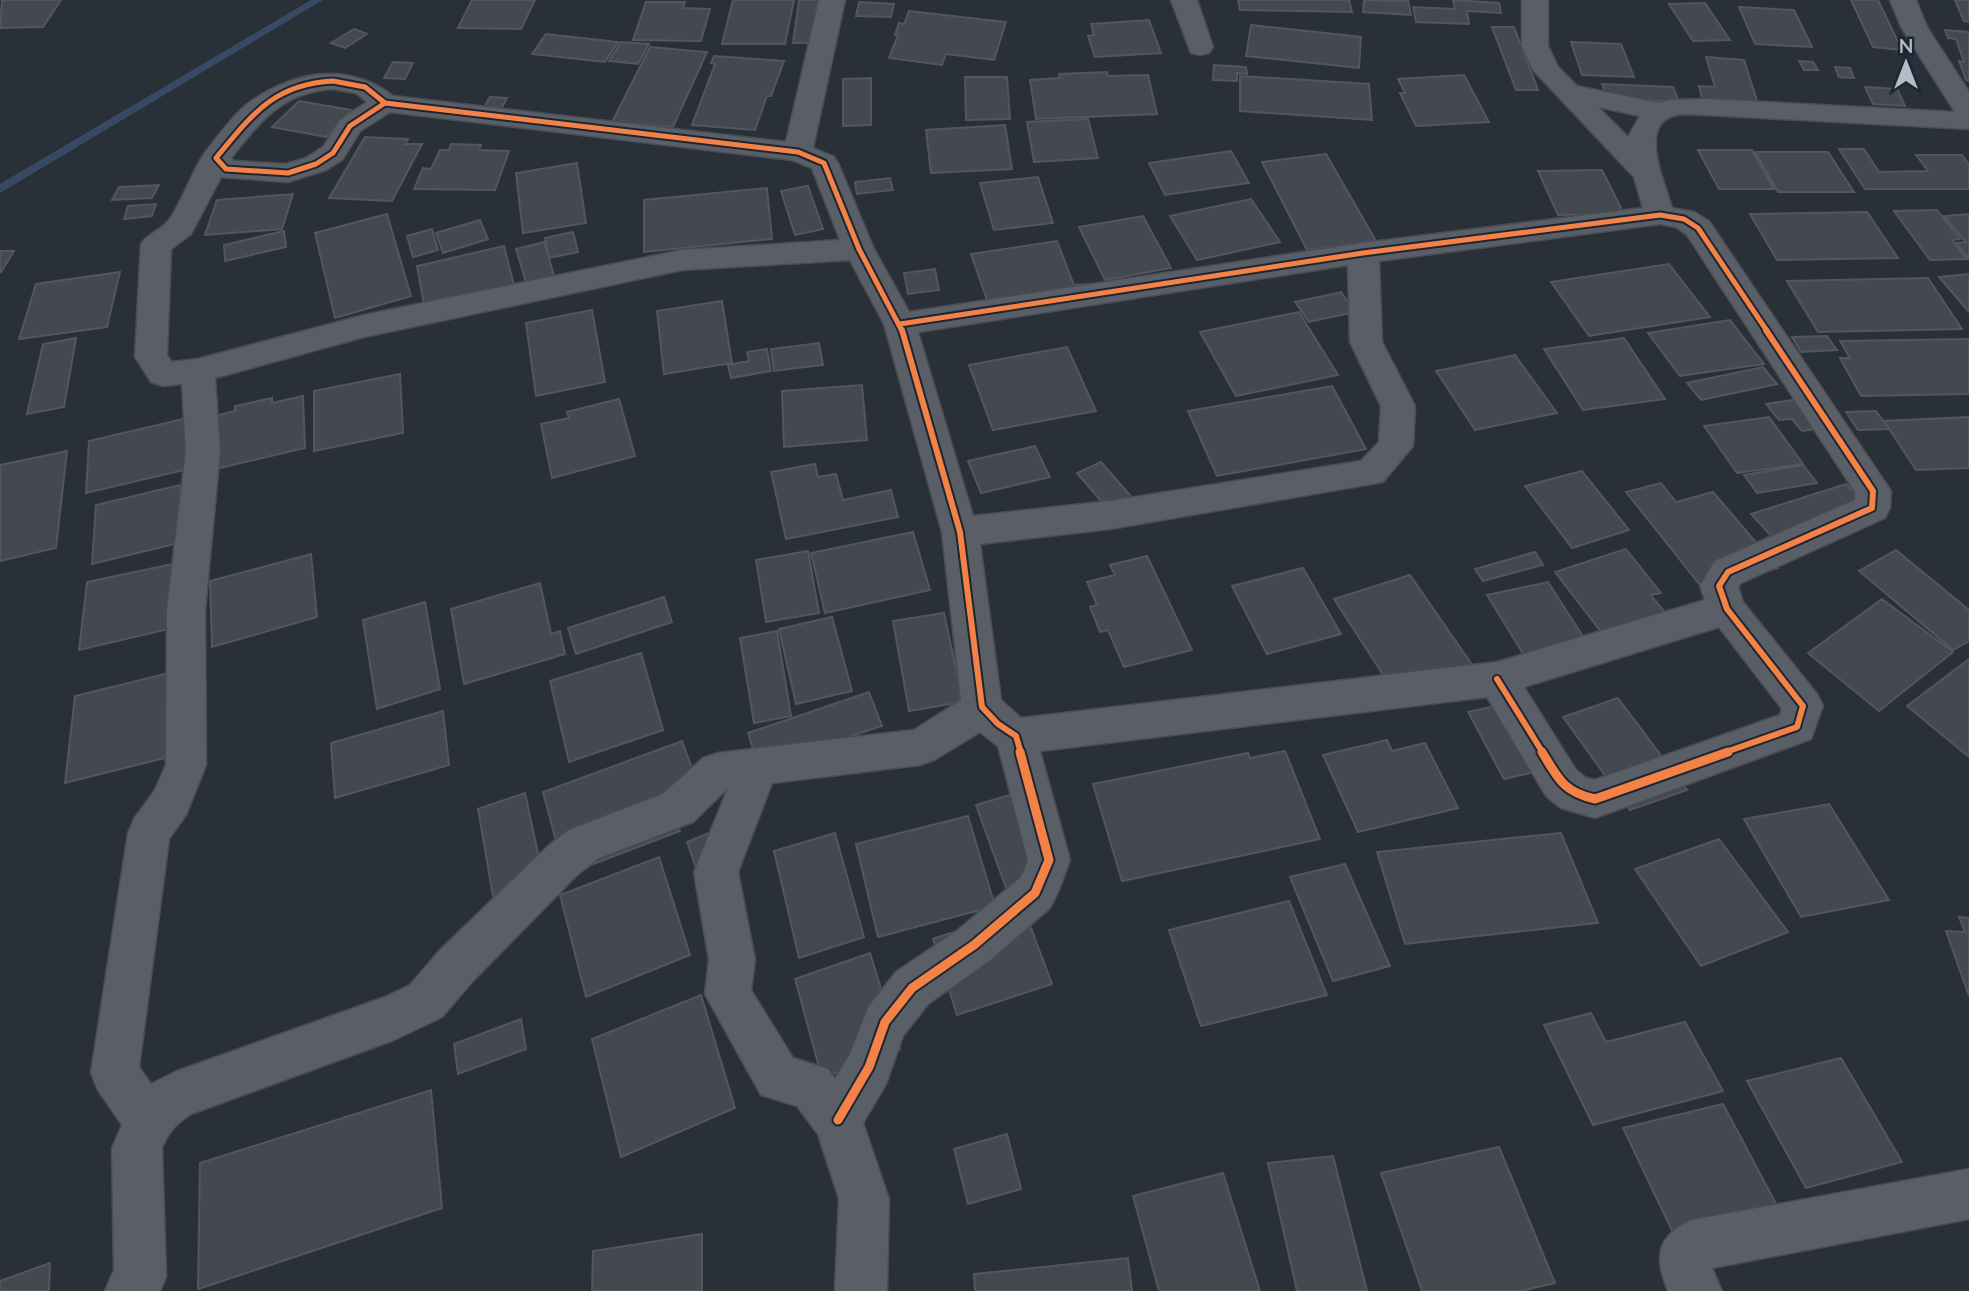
<svg xmlns="http://www.w3.org/2000/svg" width="1969" height="1291" viewBox="0 0 1969 1291" font-family="Lato,sans-serif">
<style>
.lines{fill:none;stroke-linecap:round;stroke-linejoin:round}
.stream{fill:#384963;fill-rule:evenodd}
.building{fill:#444950;stroke:#52575f;stroke-width:2}
.street-casing{stroke:#484c53;stroke-width:3}
.street{fill:#5a5e66;fill-rule:evenodd}
.cycleway-far2-casing{stroke:#1d2633;stroke-width:9}
.cycleway-far1-casing{stroke:#1d2633;stroke-width:10}
.cycleway-casing{stroke:#1d2633;stroke-width:13}
.cycleway-far2{stroke:#f48246;stroke-width:5}
.cycleway-far1{stroke:#f48246;stroke-width:6}
.cycleway{stroke:#f48246;stroke-width:9}
</style>
<rect width="100%" height="100%" fill="#2a3038"/>
<g class="lines">
<path class="stream" d="M311 0H323L0 193V184Z"/>
</g>
<path class="building" d="M2 0H61L43 27 0 28Z
M472 0H535L521 29 458 28Z
M733 0H794L785 44H722Z
M799 0H826L821 43H793Z
M1238 0H1349L1352 12 1240 10Z
M1364 0 1408 1 1411 15 1363 12Z
M1453 0 1499 3 1501 13 1467 11 1469 24 1416 22 1413 7 1455 9Z
M1851 0H1878L1902 50 1873 47Z
M1955 0H1969V22L1964 21Z
M646 2H685L683 8 710 9 701 41 633 40Z
M859 2 894 4 891 17 856 16Z
M1705 3 1730 40 1693 41 1669 4Z
M1739 7 1794 10 1812 47 1755 44Z
M909 11 1006 22 994 60 946 54 942 65 889 58 898 35H895L899 23 904 24Z
M1149 20 1161 53 1095 57 1088 36 1094 35 1091 24Z
M1251 25 1361 37 1359 68 1246 56Z
M1492 27H1514L1538 90H1516Z
M354 29 367 34 345 48 331 43Z
M1945 30 1969 32V81L1966 80 1959 61 1964 62 1956 39 1948 38Z
M546 34 618 42 605 62 532 54Z
M621 42 649 44 638 64 609 61Z
M1571 42 1621 44 1634 77 1582 75Z
M650 47 707 52 673 127 612 122Z
M714 56 784 61 771 96H767L755 130 692 125 715 64 711 63Z
M1706 57 1744 60 1760 110 1704 105 1699 86 1715 87Z
M1799 61 1813 62 1818 70H1804Z
M393 62 413 63 405 79 384 78Z
M1214 65 1246 67 1247 74 1237 73V81L1213 80Z
M1835 67 1850 68 1854 78 1839 77Z
M1107 72 1108 76 1148 75 1157 114 1036 119 1030 80 1060 78 1059 74Z
M1464 75 1489 122 1416 126 1400 93H1405L1398 79Z
M1240 76 1369 84 1372 120 1240 111Z
M965 77H1007L1010 119 966 120Z
M871 78V125L843 126V79Z
M1602 84 1673 87 1679 102 1608 99Z
M1865 87 1897 89 1905 106 1873 104Z
M490 97 507 98 496 118 478 117Z
M299 101 351 110 326 137 272 127Z
M1088 119 1098 158 1034 162 1027 122Z
M1005 125 1012 169 931 173 926 130Z
M365 137 408 139 405 144H422L392 201 329 198Z
M451 144 481 145 479 150 509 151 495 190 414 189 423 168 431 169 440 150H449Z
M1839 149H1864L1879 172 1928 171 1916 155H1962L1969 165V189H1865Z
M1698 150H1752L1774 189H1719Z
M1231 151 1249 183 1165 195 1149 163Z
M1755 152H1828L1854 192H1778Z
M1326 154 1376 241 1307 250 1262 162Z
M577 163 586 223 523 233 516 173Z
M1602 170 1624 214 1558 215 1538 171Z
M1038 177 1053 223 994 230 980 183Z
M890 178 893 190 857 194 855 182Z
M159 185 152 198 112 200 119 187Z
M808 186 823 229 795 235 781 191Z
M767 188 772 239 644 252V200Z
M293 194 282 229 205 235 217 200Z
M1251 199 1280 242 1197 260 1170 216Z
M156 204 152 216 124 219 128 206Z
M1937 210 1960 239 1952 240 1967 259 1930 260 1894 211Z
M1867 212 1898 258 1777 260 1750 214Z
M387 214 411 296 335 318 315 233Z
M1969 214V259L1956 243 1966 242 1944 216Z
M1143 216 1171 268 1105 280 1079 227Z
M480 220 488 239 443 253 436 233Z
M432 229 438 250 413 257 407 236Z
M284 231 286 247 225 261 224 245Z
M573 232 578 252 549 258 545 238Z
M1057 241 1074 285 1086 284 1093 301 1057 290 987 300 971 254Z
M544 242 556 282 528 289 516 249Z
M504 246 515 289 425 310 417 266Z
M0 251H14L1 272H0Z
M1669 264 1710 317 1589 336 1551 282Z
M935 269 939 290 908 294 904 273Z
M120 272 107 327 19 339 36 284Z
M1969 274V312L1939 277Z
M1928 278 1962 329 1818 332 1787 281Z
M1341 292 1355 312 1309 322 1295 302Z
M722 301 732 363 664 374 657 311Z
M592 310 605 382 536 396 526 323Z
M1299 312 1338 375 1236 396 1200 332Z
M1730 320 1764 364 1680 376 1648 333Z
M1827 336 1837 350 1801 352 1792 337Z
M76 338 64 407 27 414 43 344Z
M1624 338 1665 399 1583 410 1544 349Z
M1969 339V394L1861 396 1840 358H1850L1840 341Z
M819 343 823 365 774 371 771 349Z
M1067 347 1096 411 993 430 969 365Z
M767 349 771 371 731 378 728 365 749 361 747 352Z
M1515 355 1557 413 1475 430 1436 371Z
M1763 367 1777 384 1701 400 1687 383Z
M400 374 403 433 314 451V391Z
M862 385 867 440 784 447 782 391Z
M1332 386 1366 449 1217 476 1188 411Z
M303 396 305 448 207 471V418L235 411V406L272 398V403Z
M619 399 635 456 552 478 541 424 569 418 567 412Z
M1799 399 1823 428 1802 431 1792 419 1779 420 1766 404Z
M1876 411 1889 429 1858 430 1846 412Z
M1769 417 1803 464 1737 473 1704 426Z
M1969 417V468L1916 470 1884 421Z
M187 418 188 469 86 493 89 441Z
M1035 446 1050 477 981 493 968 461Z
M67 451 56 548 0 561V465Z
M1101 462 1143 510 1119 522 1077 473Z
M815 464 818 477 836 474 843 500 891 490 898 517 786 539 771 472Z
M1803 465 1817 483 1757 493 1744 475Z
M1582 471 1629 530 1572 548 1525 486Z
M1661 483 1676 502 1713 492 1778 568 1704 590 1626 492Z
M1846 484 1880 519 1784 550 1751 514Z
M180 485 179 543 92 564 96 505Z
M913 532 930 590 825 613 811 553Z
M1626 549 1661 593 1651 595 1675 625 1612 646 1555 572Z
M1896 550 1969 610V641L1953 650 1859 571Z
M808 551 819 613 766 622 756 560Z
M1535 552 1543 565 1483 581 1475 569Z
M311 554 317 617 212 647 210 581Z
M1147 556 1192 650 1124 667 1108 630 1100 632 1090 607 1097 605 1087 582 1115 575 1110 565Z
M177 563 173 628 79 650 87 582Z
M1303 568 1341 634 1267 654 1232 586Z
M1410 575 1473 666 1395 693 1334 599Z
M1548 582 1595 655 1533 670 1487 595Z
M540 583 551 634 560 631 565 654 464 684 451 609Z
M664 597 672 622 576 654 568 628Z
M1882 599 1953 652 1879 711 1808 653Z
M425 602 440 689 377 709 363 620Z
M944 613 963 702 909 711 893 621Z
M832 617 852 691 796 704 779 629Z
M777 631 791 716 754 723 740 638Z
M641 653 663 730 569 762 550 681Z
M1969 659V757L1907 706Z
M169 673 165 758 65 783 75 696Z
M869 692 882 726 759 767 748 733Z
M1618 698 1687 790 1630 810 1563 717Z
M1519 701 1556 767 1504 779 1468 712Z
M443 711 449 765 335 798 331 743Z
M1387 740 1392 751 1425 743 1458 808 1358 832 1323 755Z
M682 741 703 799 673 811 680 831 565 875 543 792Z
M1285 751 1320 839 1122 881 1093 784 1248 753 1250 758Z
M525 793 546 891 495 908 478 809Z
M1013 794 1050 890 1011 902 976 805Z
M1829 804 1889 900 1801 917 1744 819Z
M968 816 995 906 878 937 856 844Z
M718 829 699 876 687 842Z
M835 833 864 937 799 958 774 851Z
M1561 833 1598 923 1405 944 1377 852Z
M1719 839 1788 932 1701 966 1635 869Z
M659 857 690 955 586 997 560 895Z
M1345 864 1390 966 1333 981 1290 877Z
M1289 901 1327 995 1201 1026 1169 930Z
M1024 909 1052 984 957 1015 933 939Z
M1959 917 1969 918V996L1946 931 1965 932Z
M870 953 900 1050 822 1078 795 979Z
M701 995 735 1108 621 1157 592 1039Z
M1591 1013 1606 1042 1685 1022 1723 1091 1593 1125 1544 1025Z
M521 1019 526 1049 458 1074 454 1044Z
M1841 1058 1902 1162 1806 1188 1747 1081Z
M431 1090 442 1208 198 1289 200 1163Z
M1723 1104 1782 1215 1677 1241 1623 1128Z
M1007 1134 1021 1189 968 1204 954 1149Z
M1499 1147 1555 1283 1521 1291H1422L1381 1173Z
M1333 1156 1367 1291H1297L1268 1163Z
M1223 1173 1260 1291H1159L1133 1196Z
M702 1234V1291H592L593 1251Z
M1128 1258 1132 1291H975L974 1274Z
M50 1263 49 1291H0V1281Z"/>
<g class="lines">
<g class="street-casing">
<path id="street" d="M819 0H845L813 148 834 157 838 163 874 249 909 312 1363 243 1643 208 1634 177 1533 70 1522 46V0H1548V46L1558 67 1577 86 1658 103 1670 100 1707 99 1955 112 1901 27 1890 0H1916L1927 27 1969 92V129L1707 115C1697 115 1683 113 1673 116 1638 127 1666 185 1672 208L1694 212 1709 221 1891 491 1890 508 1885 518 1741 583 1738 587 1743 602 1817 694 1823 706 1811 739 1595 818 1561 808 1546 796 1487 697 1040 751 1070 860 1059 890 1050 908 990 960 928 1004 903 1036 886 1084 863 1123 889 1199 887 1291H835L839 1199 818 1134 797 1106 761 1095 705 994 709 960 694 872 728 788 693 822 599 858 578 874 472 982 442 1017 394 1040 191 1114C177 1123 168 1132 162 1148L166 1277 160 1291H105L114 1270 112 1148 122 1125 98 1090 91 1073 128 833 134 819 155 790 166 765 167 610 186 451 182 384 163 386 151 382 135 357 141 244C148 233 161 231 169 220 183 200 190 175 204 154 215 140 235 112 250 102 294 71 348 61 393 96L786 142ZM333 89 356 93 367 102 340 120 323 147 306 158 286 164 234 161 231 158C261 121 282 92 333 89ZM1598 107 1640 116 1628 137ZM390 112 792 160 812 168 840 240 682 250 364 315 198 359 172 362 167 356 171 249 191 234 221 177 288 182 326 170 343 159 360 131ZM1660 224 1676 227 1687 235 1855 492V500L1715 561 1700 586 1705 600 1497 662 1021 718 1001 700 980 544 1110 529 1383 482 1413 446 1415 406 1382 342 1379 261ZM850 260 884 324 942 532 961 700 914 730 718 753 703 758 663 794 569 830 548 846 440 950 410 985 385 997 177 1071 151 1084 139 1067 169 839 186 815 206 765 205 610 220 451 215 378 364 337 682 270ZM1348 265 1350 342 1381 406 1379 442 1361 461 1110 501 973 516 918 332ZM1719 627 1782 709 1780 715 1595 780 1586 778 1576 770 1524 687ZM980 732 998 746 1028 860 1025 869 1020 878 958 930 896 972 869 1006 850 1054 835 1079 828 1069 793 1058 751 990 755 960 738 872 772 783 920 765 934 760Z
M1171 0H1197L1213 47 1209 53 1200 55 1191 53Z
M1969 1169V1219L1712 1268 1722 1291H1668C1654 1257 1656 1236 1692 1220Z"/>
</g>
<use href="#street" class="street"/>
<g class="cycleway-far2-casing">
<path id="cycleway-far2" d="M333 81 365 87 385 103 350 126 333 153 316 164 288 173 226 169 216 158C251 116 273 84 333 81Z
M385 103 798 152 824 163 859 249 902 331
M900 324 1363 253 1660 215 1684 219 1698 228 1767 331"/>
</g>
<g class="cycleway-far1-casing">
<path id="cycleway-far1" d="M902 330 960 532 982 707 998 724 1016 736 1021 753
M1497 679 1543 753
M1723 753 1797 727 1803 706 1727 609 1719 586 1728 572 1872 508 1873 491 1766 330"/>
</g>
<g class="cycleway-casing">
<path id="cycleway" d="M1542 752C1558 778 1563 792 1595 799L1728 752
M838 1120 869 1067 885 1022 912 988 974 945 1035 893 1049 860 1020 752"/>
</g>
<use href="#cycleway-far2" class="cycleway-far2"/>
<use href="#cycleway-far1" class="cycleway-far1"/>
<use href="#cycleway" class="cycleway"/>
</g>
<g transform="translate(1906 63)" stroke="#1d2633" stroke-width="5" paint-order="stroke">
<path d="M0-5L12 26L0 18L-12 26Z" fill="#b4bcc9"/>
<text y="-10" font-size="19" font-weight="bold" text-anchor="middle" fill="#b4bcc9">N</text>
</g>
</svg>
